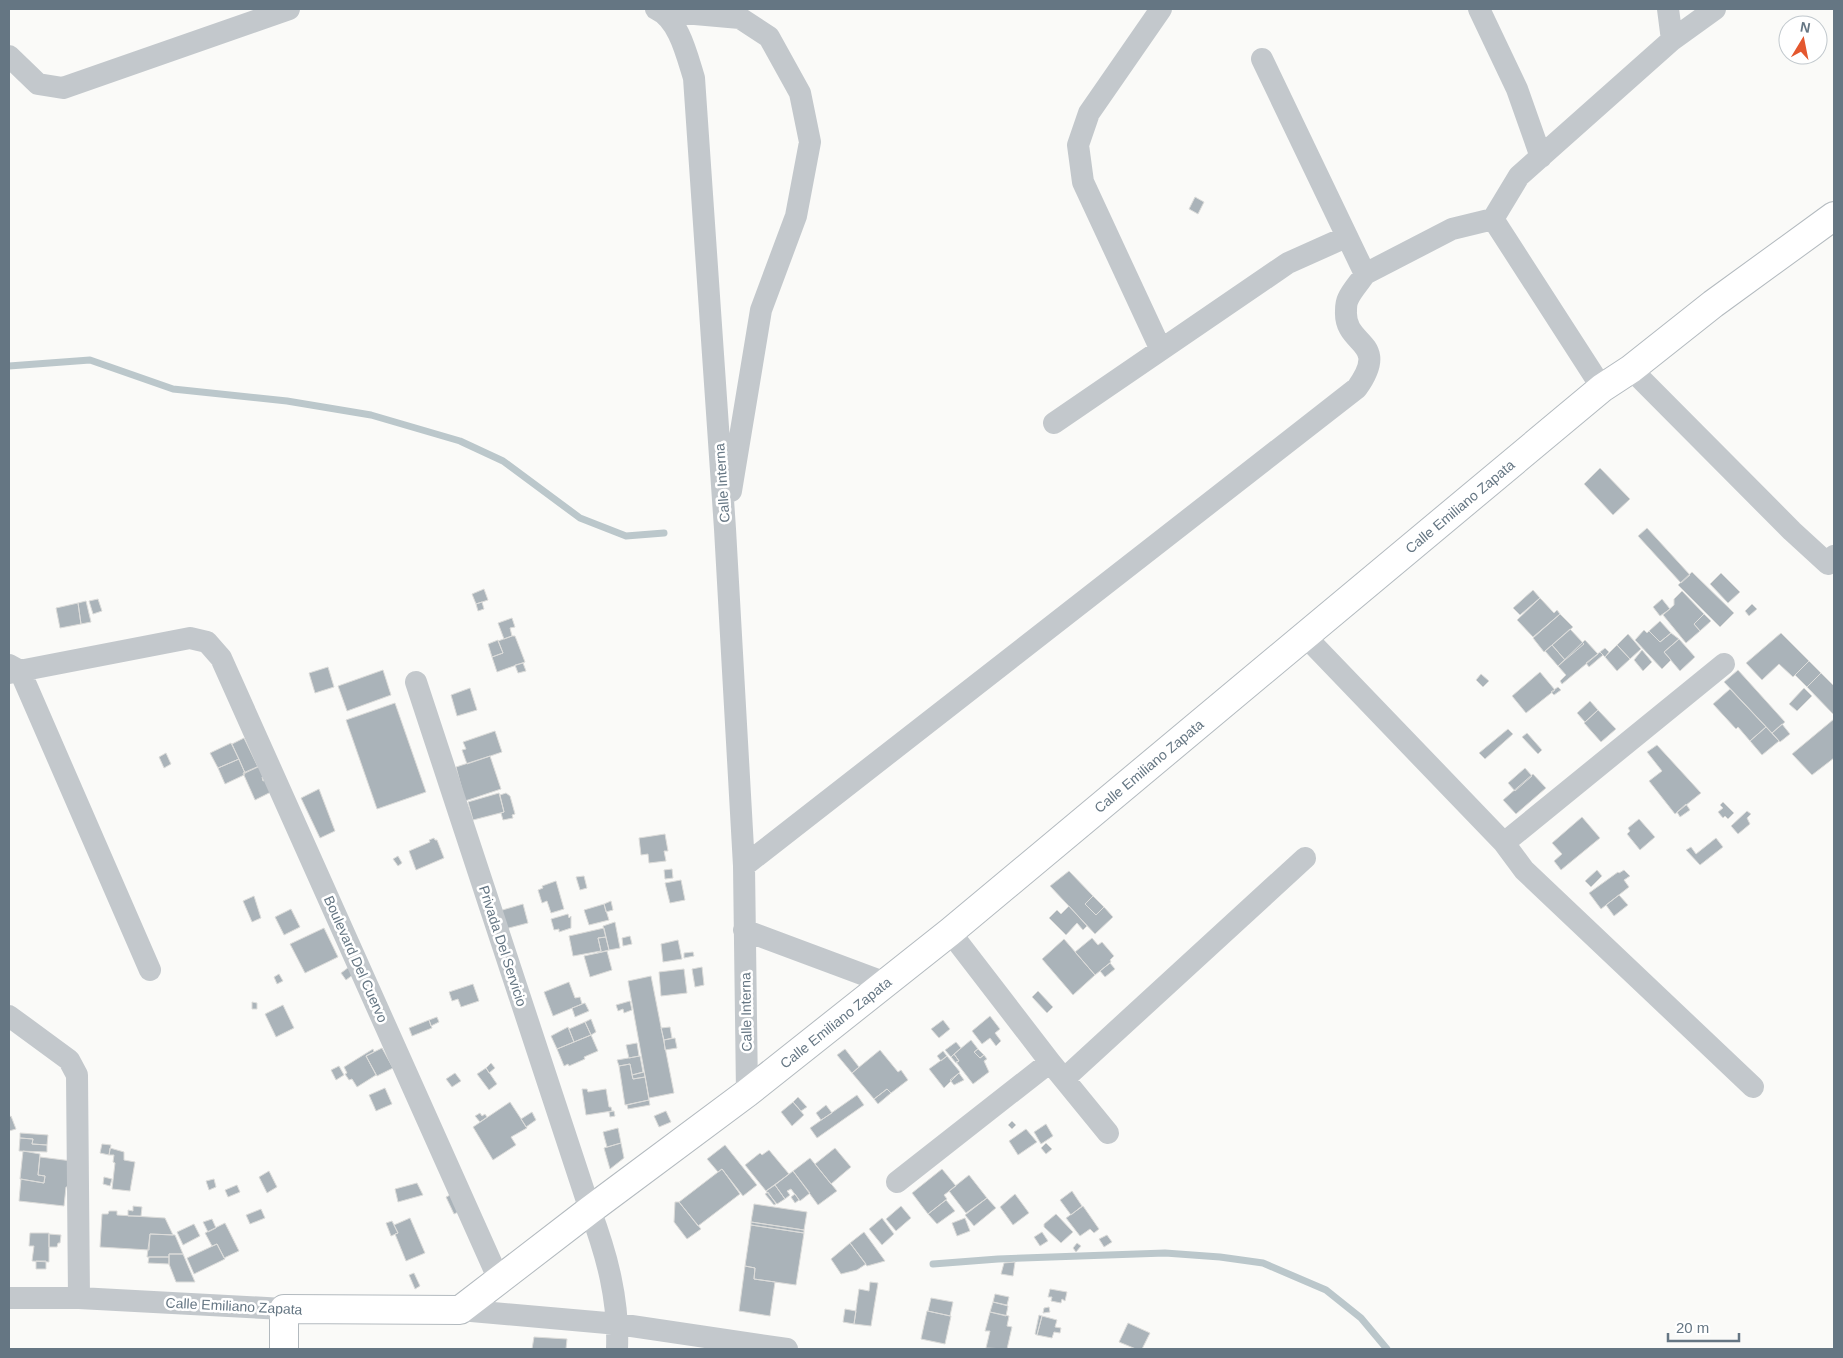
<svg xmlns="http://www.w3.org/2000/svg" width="1843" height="1358" viewBox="0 0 1843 1358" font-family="Arial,sans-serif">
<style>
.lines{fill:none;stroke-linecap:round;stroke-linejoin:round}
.stream{stroke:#bbc7cb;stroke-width:7}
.building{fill:#aab3b9;stroke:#dcdcda}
.secondary-casing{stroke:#b3babf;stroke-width:30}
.street{stroke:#c3c8cc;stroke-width:22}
.secondary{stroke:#fff;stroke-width:28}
.labels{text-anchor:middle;stroke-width:5;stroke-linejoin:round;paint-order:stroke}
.street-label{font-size:14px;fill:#657683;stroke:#fff}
</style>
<rect width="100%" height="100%" fill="#fafaf8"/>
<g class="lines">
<path class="stream" d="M9 366 90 360 173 389 287 401 371 415 460 441 503 461 580 518 626 536 664 533
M933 1264 998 1259 1165 1253 1220 1257 1263 1263 1326 1290 1361 1318 1387 1349"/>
</g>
<path class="building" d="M1195 197 1204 202 1198 214 1189 209Z
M1600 468 1630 499 1613 515 1584 484Z
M1647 528 1690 575 1681 583 1638 536Z
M1692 572 1734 613 1720 627 1678 585Z
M1721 573 1740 592 1728 603 1710 584Z
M484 589 488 600 476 604 472 594Z
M1533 590 1540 598 1520 615 1513 608Z
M1682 591 1704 614 1694 624 1700 631 1686 643 1663 615 1674 605V599Z
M1540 598 1554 613 1557 610 1560 614 1533 637 1517 620Z
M98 599 102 611 93 614 89 601Z
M1662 599 1670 609 1660 616 1653 607Z
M86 601 91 622 81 624 78 603Z
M482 602 484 609 478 611 476 604Z
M78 603 81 624 60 628 56 608Z
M1752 604 1757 609 1749 616 1745 611Z
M1560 614 1573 627 1544 652 1533 638Z
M1704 614 1711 621 1700 631 1694 624Z
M512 618 515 627 510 628 512 636 504 639 498 623Z
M1660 621 1671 633 1660 642 1649 631Z
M1570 629 1584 644 1565 660 1552 645Z
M1644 630 1647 633 1649 631 1660 642 1671 633 1679 639 1664 652 1671 660 1662 669 1635 640Z
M1781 633 1809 661 1793 677 1779 664 1762 680 1746 663Z
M1628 634 1641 649 1630 659 1617 645Z
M512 636H515L525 662 497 672 492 657 503 653 498 641Z
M1679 639 1695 657 1680 671 1664 652Z
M498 640 503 653 492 657 488 644Z
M1585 640 1598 654 1562 684 1560 681 1566 675 1558 666Z
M1552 645 1565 660 1558 666 1545 651Z
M1617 645 1630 659 1617 671 1605 657Z
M1605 648 1609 652 1605 657 1600 652Z
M1642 650 1652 662 1643 671 1634 660Z
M1600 652 1603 655 1589 667 1586 663Z
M1809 661 1821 673 1807 687 1795 675Z
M523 663 526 671 518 673 515 665Z
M328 667 334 687 315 693 309 673Z
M383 670 391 695 347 711 338 686Z
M1738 670 1785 722 1772 733 1724 682Z
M1540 672 1555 690 1526 713 1512 696Z
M1821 673 1834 686V715L1807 687Z
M1481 674 1489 681 1483 687 1476 680Z
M1558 687 1561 690 1554 695 1551 692Z
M470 688 477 710 457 716 451 695Z
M1804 688 1812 696 1797 711 1789 704Z
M1730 689 1766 727 1750 741 1738 727 1736 729 1713 704Z
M1590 701 1598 710 1585 722 1577 713Z
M395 703 426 792 377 809 346 720Z
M1598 710 1616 729 1601 742 1584 723Z
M1834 719V758L1812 775 1792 754Z
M1782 724 1790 734 1780 742 1772 733Z
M1766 727 1779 741 1762 755 1750 741Z
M1508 729 1513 734 1485 759 1479 753Z
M495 731 502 752 467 764 462 750 466 749 463 742Z
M1527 733 1542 750 1538 754 1522 737Z
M244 738 258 767 245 773 232 744Z
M231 743 239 759 218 768 210 753Z
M1657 745 1701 793 1675 814 1649 781 1662 771 1647 752Z
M166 753 171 764 164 768 159 757Z
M490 756 501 789 465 801 456 767Z
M239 759 245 773 244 775 225 784 218 768Z
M259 766 264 776 262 777 263 781 266 780 271 792 255 800 243 773Z
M1525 768 1532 776 1515 791 1508 783Z
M1533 774 1546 788 1516 814 1503 800Z
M319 789 335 831 320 838 301 798Z
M499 793 504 812 473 820 468 802Z
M506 793 510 796 515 814 512 815 513 818 503 820 501 813 504 812 500 795Z
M1723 802 1734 813 1728 819 1725 816 1723 818 1718 812 1723 808 1720 805Z
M1686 804 1690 810 1680 817 1677 812Z
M1747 811 1751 814 1747 818 1750 824 1738 834 1731 826Z
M1582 817 1600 838 1561 870 1554 861 1562 854 1552 843Z
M1639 819 1655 837 1640 850 1627 834 1630 831 1628 828Z
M665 834 668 851H664L666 861 649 863 648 854 641 855 639 838Z
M434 838 435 840H437L444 858 416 870 409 851 430 842 429 840Z
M1716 838 1723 847 1700 865 1686 850 1691 847 1696 854Z
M398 856 402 863 398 866 393 859Z
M672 869 673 878 665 879 664 870Z
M1597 870 1602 876 1591 887 1585 881Z
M1624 870 1630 876 1624 880 1629 887 1601 909 1589 893 1618 872 1619 873Z
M1069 871 1093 896 1085 904 1096 915 1104 907 1113 917 1095 934 1050 886Z
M584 876 587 888 580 890 576 877Z
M681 880 685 900 670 903 665 883Z
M556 881 564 909 551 913 547 901 542 903 538 890 543 888 542 886Z
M1619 895 1628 905 1614 916 1606 905Z
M254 896 261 918 252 922 243 901Z
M1093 896 1104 907 1096 915 1085 904Z
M611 901 613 910 606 912 604 904Z
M523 904 528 923 505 929 499 911Z
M604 904 609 920 589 925 584 910Z
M1069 906 1087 926 1083 930 1077 923 1066 935 1049 918 1057 910 1061 914Z
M291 909 300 927 284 935 275 917Z
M568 914 569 918 571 916V928L559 932V929L554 930 551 919Z
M615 922 620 948 609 950 603 926Z
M324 928 338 957 305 973 290 944Z
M604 928 606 937 598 938 601 951 573 956 569 936Z
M630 936 632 944 623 946 622 938Z
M606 937 609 950 597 953 601 951 598 938Z
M1092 938 1098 945 1102 942 1114 956 1110 960 1111 962 1095 975 1075 952Z
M1064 939 1095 975 1073 995 1042 959Z
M678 940 682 959 663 962 661 944Z
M607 951 612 970 590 977 584 956Z
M693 952 694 956 684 958V953Z
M1110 963 1115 969 1105 977 1100 971Z
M349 967 354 974 346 980 341 973Z
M702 967 704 985 695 987 692 969Z
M684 969 687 993 661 996 659 972Z
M279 974 283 981 277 984 274 977Z
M651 976 674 1093 649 1098 628 981Z
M569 982 575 998 580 997 582 1004 553 1016 544 992Z
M473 984 479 1001 461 1007 458 999 452 1001 449 992Z
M1038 991 1053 1007 1047 1013 1032 997Z
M630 1001 632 1010 624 1013 623 1009 618 1011 616 1005Z
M252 1002 257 1003V1009H252Z
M585 1003 589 1011 575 1017 572 1008Z
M283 1005 294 1028 276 1037 265 1014Z
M990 1016 1000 1029 995 1033 1001 1041 996 1046 990 1038 982 1044 972 1031Z
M437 1017 439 1022 431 1026 429 1020Z
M591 1019 596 1032 591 1035 585 1022Z
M429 1020 432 1028 412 1036 409 1028Z
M943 1020 950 1029 939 1038 931 1029Z
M585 1022 591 1035 574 1042 569 1029Z
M568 1027 574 1042 557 1049 551 1036Z
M670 1027 672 1038 664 1040 661 1028Z
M591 1035 598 1051 584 1057 585 1059 569 1066 568 1064 564 1066 557 1049Z
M675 1038 677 1048 665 1050 664 1040Z
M971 1040 978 1049 974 1052 980 1058 984 1055 987 1059 984 1061 989 1072 973 1084 956 1062 959 1061 954 1054Z
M956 1042 961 1048 951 1057 945 1050Z
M637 1043 639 1056 629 1058 626 1045Z
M382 1048 393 1068 377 1076 366 1056Z
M373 1049 374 1052 366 1056 376 1075 357 1087 352 1079 349 1080 345 1074 347 1073 344 1067Z
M845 1049 859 1067 852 1073 837 1055Z
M978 1049 984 1055 980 1058 974 1052Z
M880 1050 898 1072 901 1070 908 1080 891 1093 887 1089 874 1099 852 1073Z
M943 1051 947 1056 941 1061 937 1056Z
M954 1054 959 1061 956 1063 951 1057Z
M640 1056 643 1072 632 1075 630 1064 619 1066 617 1060Z
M947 1056 960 1072 944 1088 929 1069Z
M491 1063 495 1068 489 1073 486 1068Z
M630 1064 633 1079 645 1077 649 1100 625 1105 619 1066Z
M339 1066 344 1075 336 1080 331 1070Z
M486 1068 497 1084 489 1090 477 1074Z
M644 1072 645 1077 633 1079 632 1075Z
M455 1073 461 1081 452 1087 446 1079Z
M959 1073 964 1080 954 1085 950 1080Z
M385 1088 392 1104 376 1111 369 1095Z
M582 1089H587L588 1092 606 1089 609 1107H611L612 1111 586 1115Z
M887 1089 891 1093 878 1104 874 1099Z
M857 1095 864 1105 817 1138 810 1128Z
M798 1097 807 1107 801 1111 793 1102Z
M649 1100 650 1105 628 1109 627 1105Z
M510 1102 527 1128 511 1137 516 1145 493 1160 473 1127Z
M793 1102 804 1115 792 1126 781 1112Z
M826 1105 832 1113 821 1120 816 1113Z
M614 1111 615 1116 610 1117 609 1112Z
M666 1111 671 1122 659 1127 654 1116Z
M532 1112 536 1120 526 1127 521 1119Z
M480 1113 482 1116 485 1114 487 1117 480 1122 475 1116Z
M11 1116 16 1129 9 1131V1117Z
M1012 1121 1016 1125 1012 1129 1008 1125Z
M1046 1124 1053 1136 1041 1144 1034 1132Z
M618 1128 621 1143 607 1147 603 1132Z
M1026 1129 1037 1142 1018 1155 1009 1141Z
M20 1133 48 1135 47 1145 32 1144 33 1139 20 1138Z
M20 1138 33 1139 32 1144 47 1145V1152L19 1151Z
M621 1143 624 1158 610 1169 604 1148Z
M1046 1143 1052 1149 1046 1154 1041 1148Z
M102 1144 111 1145 109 1155 100 1153Z
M725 1145 757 1185 743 1196 722 1169 718 1172 707 1159Z
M110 1148 124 1152V1160L135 1162 130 1191 112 1189 115 1163 113 1162 114 1155H109Z
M835 1148 851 1167 831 1184 815 1164Z
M769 1150 789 1174 766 1191 745 1165 760 1153 762 1155Z
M23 1151 40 1154 38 1175 45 1176 44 1183 20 1179Z
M40 1157 72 1161 70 1187H66L64 1206 19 1201 21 1179 44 1183 45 1176 38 1175Z
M810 1158 837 1191 818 1205 793 1171Z
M722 1169 740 1194 698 1226 679 1202Z
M942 1169 956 1186 944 1195 947 1199 928 1214 912 1193Z
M269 1171 277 1187 267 1193 259 1177Z
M793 1171 810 1193 800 1201 791 1189 787 1191 790 1195 785 1199 775 1185Z
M969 1175 987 1198 966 1213 949 1191Z
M104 1177 112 1179 110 1186 103 1184Z
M214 1179 216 1187 209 1190 206 1181Z
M417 1183 423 1195 398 1202 395 1189Z
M237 1185 240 1192 228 1197 225 1190Z
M775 1185 785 1199 777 1204 766 1191Z
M459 1191 467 1208 454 1214 446 1197Z
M1072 1191 1082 1206 1071 1215 1060 1200Z
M768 1192 776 1204 774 1205 765 1194Z
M795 1194 799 1200 795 1203 791 1197Z
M1015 1194 1029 1213 1013 1225 1000 1207Z
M987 1198 996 1208 974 1226 965 1215Z
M946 1200 955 1211 937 1224 928 1214Z
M675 1202H679L701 1229 687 1239 674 1222Z
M754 1204 807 1212 804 1230 751 1222Z
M133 1206 142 1207 141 1216H128V1210L133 1211Z
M901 1206 911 1218 896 1231 886 1219Z
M1083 1206 1099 1229 1094 1233 1090 1229 1080 1236 1066 1218Z
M261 1209 265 1218 250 1224 246 1215Z
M109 1211H117V1215L165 1218 173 1235 150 1234 149 1250 100 1247 102 1214H108Z
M1056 1214 1073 1232 1061 1243 1044 1227V1224Z
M410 1218 425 1253 406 1261 395 1234 398 1233 394 1225Z
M882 1218 894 1234 882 1245 869 1229Z
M965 1218 970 1231 957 1236 952 1223Z
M212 1219 216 1228 208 1232 203 1222Z
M392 1221 398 1233 391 1236 386 1223Z
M751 1222 804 1230V1233L751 1225Z
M225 1223 239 1251 224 1258 217 1244 212 1246 205 1233Z
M194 1224 200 1236 183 1245 177 1232Z
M751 1225 804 1233 796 1285 754 1279 755 1268 745 1266Z
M864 1232 885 1261 867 1266 850 1243Z
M1042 1232 1048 1241 1040 1246 1034 1237Z
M30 1233H49V1262L32 1261 34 1246H29Z
M49 1234 61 1235 60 1243H58L57 1247H49Z
M150 1234 175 1235 183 1254H169V1257H147Z
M1107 1235 1112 1242 1104 1247 1099 1239Z
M850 1243 866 1264 857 1270 841 1274 831 1259Z
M1077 1243 1081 1246 1076 1252 1073 1248Z
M217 1244 225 1259 194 1274 187 1258Z
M169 1254H183L195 1282H176L169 1264Z
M149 1257H169V1264L148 1263Z
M36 1261H46V1269H36Z
M1015 1262 1013 1276 1001 1274 1004 1263Z
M745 1266 755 1268 754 1279 775 1282 770 1316 739 1311Z
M414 1273 420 1286 415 1289 409 1275Z
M870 1282 878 1283 871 1326 854 1324 859 1289 869 1291Z
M1050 1289 1067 1292 1065 1301 1062 1299 1061 1303 1051 1301 1052 1297H1048Z
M995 1294 1009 1297 1007 1305 993 1302Z
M931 1298 953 1302 950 1316 928 1311Z
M993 1302 1008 1306 1006 1316 990 1312Z
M1049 1307 1050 1312 1043 1313 1044 1308Z
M845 1309 856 1311 854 1324 843 1322Z
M927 1311 951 1316 945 1344 921 1339Z
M990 1312 1009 1316 1007 1326 1012 1327 1007 1349 986 1348 990 1331H985Z
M1039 1315 1042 1316 1037 1335 1035 1334Z
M1042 1316 1057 1320 1055 1327 1061 1328 1060 1333 1054 1332 1052 1338 1037 1335Z
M1128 1323 1150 1333 1142 1349H1136L1119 1342Z
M534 1337 567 1339 566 1349H532Z"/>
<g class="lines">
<g class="secondary-casing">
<g id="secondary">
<path id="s1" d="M284 1349V1309L460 1310 590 1210 747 1093 950 932 1602 388 1631 369 1713 304 1834 216"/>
</g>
</g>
<path class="street" d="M656 9C679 19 687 56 694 78L725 529 744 866 747 1093
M1161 9 1089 113 1078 145 1083 182 1161 350
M1479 9 1517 89 1541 157
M1668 9 1672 40
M661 11 740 18 769 37 800 93 810 142 796 216 761 310 731 491
M9 56 38 84 63 88 289 9
M1493 219 1602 388
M1365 274 1452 229 1493 219 1519 176 1672 40 1715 9
M1631 369 1792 531 1828 564 1834 556
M1054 423 1288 263 1346 237
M1304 635 1504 843 1524 870 1753 1087
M9 665 20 671 150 970
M9 673 190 638 207 642 221 658 499 1280
M416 682 590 1210C607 1255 619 1300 617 1349
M1504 843 1724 664
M744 866 1357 388C1391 340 1344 347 1346 311 1346 307 1346 303 1348 299 1352 290 1360 282 1365 274L1262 59
M744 930 886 983
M950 932 1050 1062 1108 1133
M9 1016 69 1060 77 1075 79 1298
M1064 1079 1305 858
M897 1182 1050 1062
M9 1298H79L284 1309
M460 1310 618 1324 787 1349"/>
<use href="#secondary" class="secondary"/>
</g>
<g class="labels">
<g class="street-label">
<text transform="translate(722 483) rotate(-94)" y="5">Calle Interna</text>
<text dy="5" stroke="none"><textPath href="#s1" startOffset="1499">Calle Emiliano Zapata</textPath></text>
<text dy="5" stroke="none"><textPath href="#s1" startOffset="1094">Calle Emiliano Zapata</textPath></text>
<text transform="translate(503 946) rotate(72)" y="5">Privada Del Servicio</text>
<text transform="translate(356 959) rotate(66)" y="5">Boulevard Del Cuervo</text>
<text transform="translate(746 1012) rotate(-91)" y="5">Calle Interna</text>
<text dy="5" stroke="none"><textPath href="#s1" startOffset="689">Calle Emiliano Zapata</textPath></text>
<text transform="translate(234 1306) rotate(3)" y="5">Calle Emiliano Zapata</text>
</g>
</g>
<rect width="1843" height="1358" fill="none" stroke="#657683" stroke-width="20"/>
<g transform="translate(1803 40) rotate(10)"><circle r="24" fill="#ffffff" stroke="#c1c8cd"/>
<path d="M0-4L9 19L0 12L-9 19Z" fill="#e4572e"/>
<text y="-8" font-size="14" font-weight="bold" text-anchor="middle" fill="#657683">N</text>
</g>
<path d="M1668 1333v8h71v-8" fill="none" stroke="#657683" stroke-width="2.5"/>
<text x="1676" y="1333" font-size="15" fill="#657683" stroke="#ffffff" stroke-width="4" paint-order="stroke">20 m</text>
</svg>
